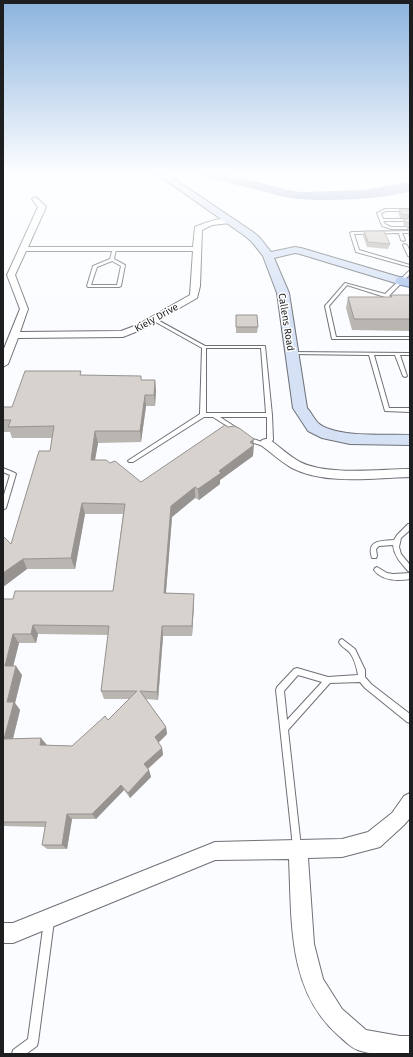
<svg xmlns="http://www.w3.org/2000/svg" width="413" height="1057" viewBox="0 0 413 1057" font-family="'Fira Sans',sans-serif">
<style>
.water{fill:#9fb1d0}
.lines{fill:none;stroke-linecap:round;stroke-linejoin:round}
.lane-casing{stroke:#6e7075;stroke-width:2}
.street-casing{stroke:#6e7075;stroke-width:2}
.secondary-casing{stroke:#6e7075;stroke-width:2}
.primary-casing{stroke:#556f9b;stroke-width:2}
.path{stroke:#96989a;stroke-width:1.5;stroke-dasharray:2.5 1;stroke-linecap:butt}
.lane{fill:#fff;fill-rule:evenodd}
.street{fill:#fff;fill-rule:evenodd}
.secondary{fill:#d5e1f5;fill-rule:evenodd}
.primary{fill:#abc2eb;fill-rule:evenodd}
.wall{fill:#b9b5b1;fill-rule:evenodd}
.shaded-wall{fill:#969390}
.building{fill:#d7d2ce;stroke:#969390;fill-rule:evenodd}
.labels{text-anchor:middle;stroke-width:3;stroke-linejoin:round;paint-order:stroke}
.far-street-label{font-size:10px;fill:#1c1e1f;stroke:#fff}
</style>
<rect width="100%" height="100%" fill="#fafcff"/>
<path class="water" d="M189 172H222L288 190 301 192 364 190 410 182V192C400 193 390 196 380 197 348 200 315 202 284 197Z"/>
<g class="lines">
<g class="lane-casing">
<path id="lane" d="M385 209H410V211H386L381 213 383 219H406L407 220 405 221H383L385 224 391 227H406L408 228 407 229H391L382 226 377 213Z
M410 231V233H402L405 240 403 241 401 240 399 233 354 234 359 250 410 265V267L356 252 350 233 352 232Z
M404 244 407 245 410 252V257L408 256 403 245Z
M113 248 116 249 114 259 125 265 121 286 119 287H88L87 286 93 266 110 259ZM112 261 121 266 117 285H91L97 267Z
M409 271H410V274L389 296H390V298H388L347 285 329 306 336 337H410V339H332L325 306 345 283 385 294Z
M152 318H154L205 346H265L272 415 273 440 272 441 263 446 251 442 250 441 253 439 262 442 267 439V417H220L240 430 241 431 240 432 238 433 213 417H204L133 462H129L128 461 129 460 200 414 202 348 152 320ZM206 348H261L266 413H206Z
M290 352 410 353V355H400L407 376 405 377 403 376 395 355H374L389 408H410V412L385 411 369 355 292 354 290 353Z
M3 468 15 473 16 474 6 508 3 510V498L10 475 3 472Z
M408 524H410V530L401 538 399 547 401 554 410 565V572L408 571C401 563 394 556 393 545L379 546 376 549 377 556 376 558H372C366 540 381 541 394 540L397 535Z
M377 567 387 573 393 574 410 573V579C398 581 382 581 374 570L375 568Z
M342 639 355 649 365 670V677L371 684 410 714V723L407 722 365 688 360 682 330 683 288 730 301 847 300 850 297 851 294 850 293 847 276 690 277 687 294 669 297 668 328 677 358 675C357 669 354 658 350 653 347 649 341 647 339 642L340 640ZM298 675 322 682 287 720 284 691Z
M49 916 52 918 54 921 38 1042 37 1046 26 1054H12L13 1050 28 1039 44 921 46 918Z"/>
</g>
<g class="street-casing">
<path id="street" d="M35 197 37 198 46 207 28 247H193L195 227C204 223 225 215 234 221L230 223 212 225 202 230 200 286 197 298 143 329 123 337 18 338 8 364 3 367V351L20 309 7 275 38 207 32 199ZM26 251H193L190 295 137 325 121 331 20 332 28 309 15 275Z
M266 439 270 440C280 447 289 456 300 462 327 476 380 469 410 469V477C374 478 324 485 292 468 281 462 272 453 262 446L260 443 262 440Z
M410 793V818L404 825 380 847 342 857 308 858 314 944 323 979 342 1009 366 1030 400 1036H410V1054C394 1054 377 1056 361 1051 352 1049 346 1042 339 1036 287 991 292 921 289 859L215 860 13 943H3V923H13L215 842 342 839 368 832 392 813 404 796Z"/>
</g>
<g class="secondary-casing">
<path id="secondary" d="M154 172H164L253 232 260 238 271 252 295 247 301 248 406 279 408 281 406 283 402 285 300 254 295 253 274 258 289 293 307 408C311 412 314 419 318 423 335 438 388 434 410 435V445L350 444 322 438 308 431 293 408 277 293 263 256 252 242 245 236Z"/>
</g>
<g class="primary-casing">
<path id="primary" d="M402 277 410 279V287L397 284 395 281 397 278Z"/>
</g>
<path class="path" d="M140 172 150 178"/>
<use href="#lane" class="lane"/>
<use href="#street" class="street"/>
<use href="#secondary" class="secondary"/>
<use href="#primary" class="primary"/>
</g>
<path class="wall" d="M399 210H410V230H409V227L404 226 403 222 404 219 405 218H400L398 213Z
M364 231 390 244 388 249 367 247 363 236Z
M409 231H410V239L408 234Z
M391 295H410V331L352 330 346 308 348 297H391Z
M236 315 258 327 257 333H236Z
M82 375 142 380H155L156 391 155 406H146L141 442 98 443 95 460 110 463 141 482 253 444V456L220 480V484L199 500 195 498 172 517 166 593 194 594V603L192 636H163L158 700 146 699 166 727 167 734 158 743 162 748 163 755 148 769 151 777 130 798 124 790 96 819H72L67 849H47L42 845 45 827 3 826V599H13L113 591 123 514H85L75 569H27L3 587V537L11 544 50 451 52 438H12L10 432H3V407H12ZM38 634 108 635 101 691 104 699H129L108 720 72 746 47 745 13 739 20 710 15 703 22 675 13 666 19 643H36Z"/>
<path class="shaded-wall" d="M155 380 156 391 155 406 154 395Z
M145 395 146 406 141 442 140 431Z
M95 431 98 443 93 471 91 460Z
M254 439 253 445H254L253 456 220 480V484L199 500 198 489Z
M195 487V498L172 517 165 603 164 593 171 506Z
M82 503 85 514 75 569 71 558Z
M23 559 27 569 3 587V573Z
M194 594V603L192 636V626Z
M33 625 38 634 36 643 31 634Z
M162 626 163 636 158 700 157 692Z
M13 634 19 643 11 675 5 666Z
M16 666 22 675 15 703 20 710 11 746 4 739 7 702Z
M166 727 167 734 156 745 155 737Z
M41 738 47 745H40Z
M162 748 163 755 146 770 144 764Z
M149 770 151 777 130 798 128 793Z
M121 785 124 790 96 819 92 814Z
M67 814 72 819 67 849 62 845Z"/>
<path class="building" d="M399 210H410V226V223L405 222 404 219 409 218V215L401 214Z
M364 231H384L390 244 368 242Z
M391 295H410V319H354L348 297H392Z
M236 315H257L258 327H236Z
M25 371H81L80 375 141 376V380H155L154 395H145L140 431H95L91 460H106L110 463 115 461 141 482 225 425 228 427 234 426 239 428 254 439 250 442 254 445 219 471 221 473 198 489 195 487 171 506 164 593 194 594 192 626H162L157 692 140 691 166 727 155 737 162 748 144 764 149 770 128 793 121 785 92 814H67L62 845H42L46 822H3V599H13L15 591H113L125 504 82 503 71 558 23 559 3 573V537H4L11 544 39 451H50L54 426 8 427 11 420H3V407H12ZM33 625 109 626 101 691H137L108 720 105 716 72 746 40 745 41 738 4 739 14 702H7L16 666H5L13 634H31Z"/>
<linearGradient id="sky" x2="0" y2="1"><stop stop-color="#8bb3de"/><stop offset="0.54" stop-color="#fdfeff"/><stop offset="1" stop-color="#fdfeff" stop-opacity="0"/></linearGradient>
<rect width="413" height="320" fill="url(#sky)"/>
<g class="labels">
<g class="far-street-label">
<text transform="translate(156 317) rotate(-29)" y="4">Kiely Drive</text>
<text transform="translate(287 322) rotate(81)" y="4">Callens Road</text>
</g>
</g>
<rect width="413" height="1057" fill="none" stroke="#1c1e1f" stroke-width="8"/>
</svg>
